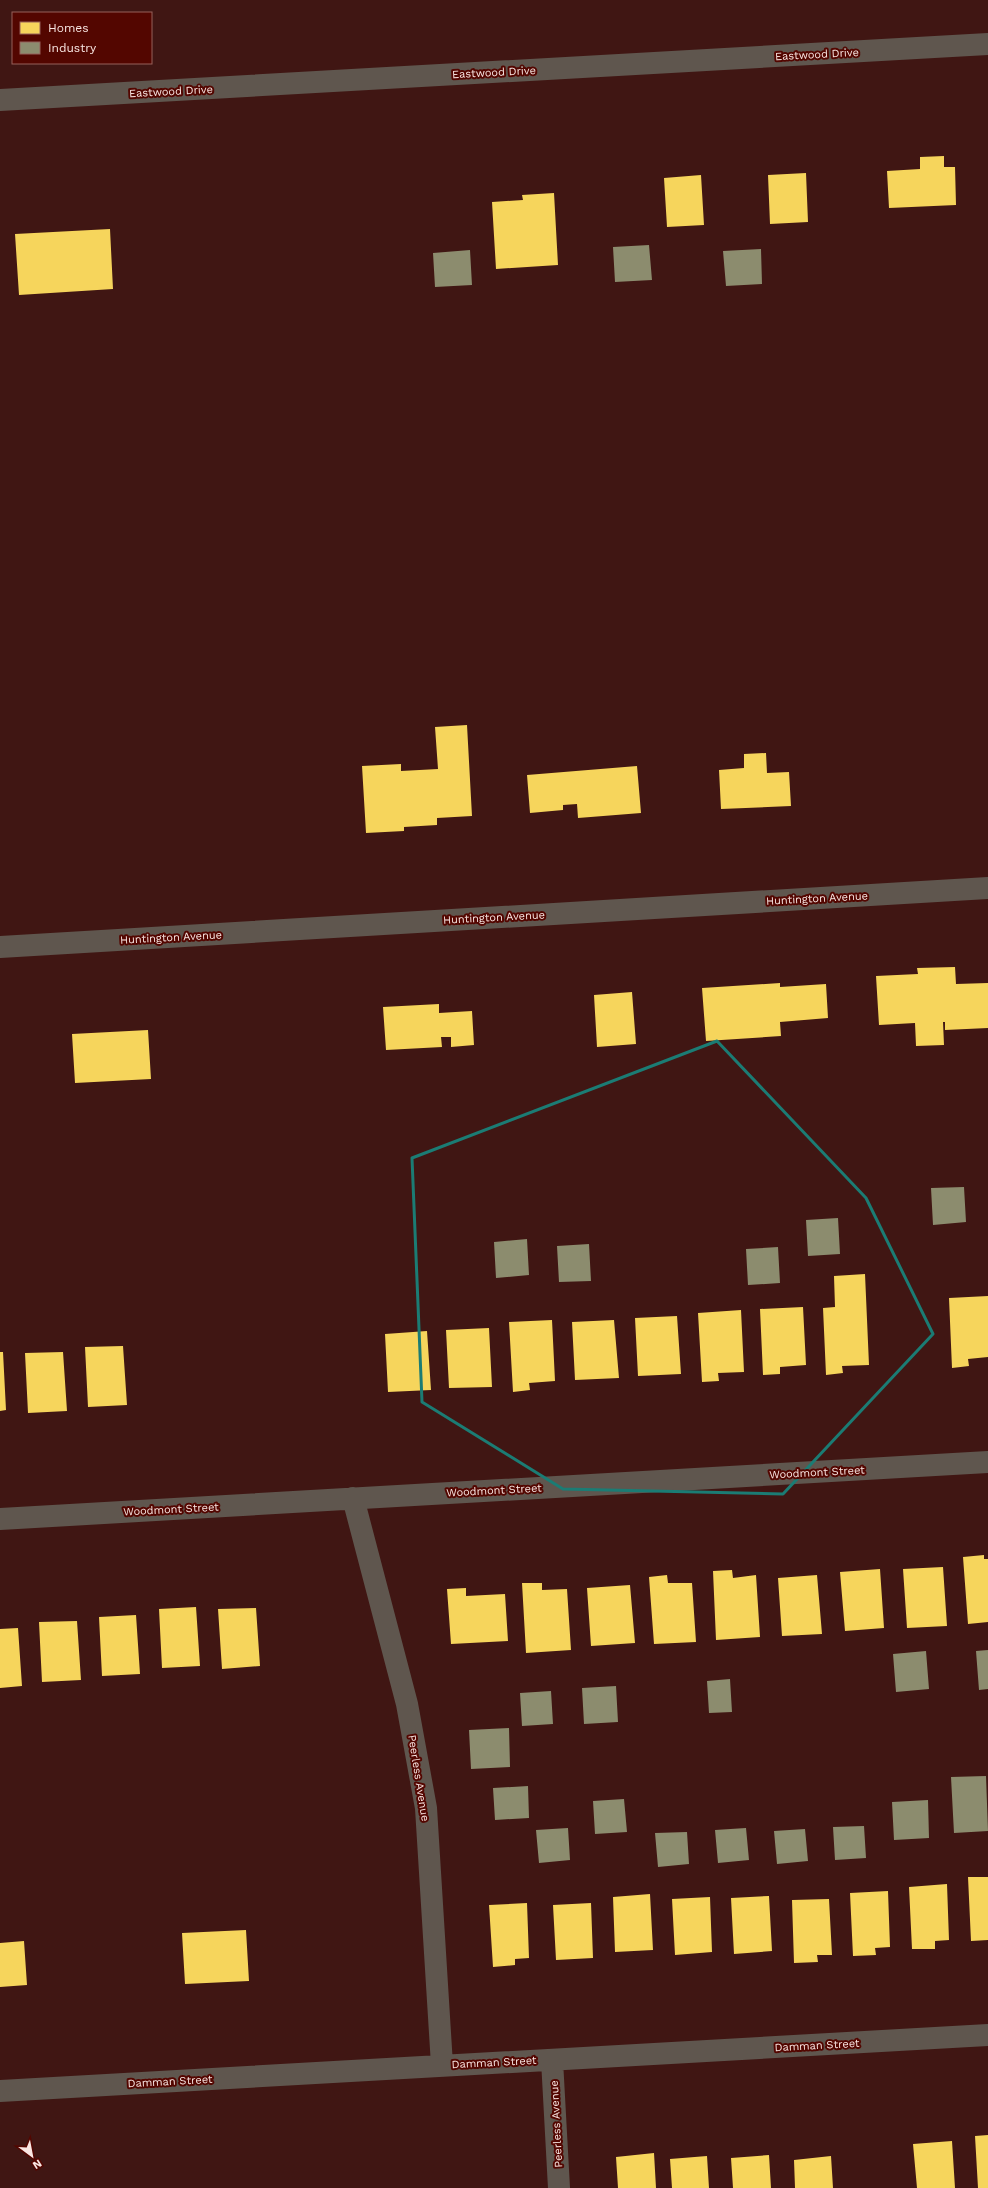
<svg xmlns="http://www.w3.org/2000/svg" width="988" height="2188" viewBox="0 0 988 2188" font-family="'Work Sans',sans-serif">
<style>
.homes{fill:#f6d55c}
.industry{fill:#8c8c6e}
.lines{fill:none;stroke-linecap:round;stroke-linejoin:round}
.minor{stroke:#5f564e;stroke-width:22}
.marked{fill:none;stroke:#1b7c74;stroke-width:3;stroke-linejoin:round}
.labels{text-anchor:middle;stroke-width:4;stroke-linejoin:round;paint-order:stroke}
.street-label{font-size:11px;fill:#fae7e3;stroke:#530600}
</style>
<rect width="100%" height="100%" fill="#401613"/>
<path class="homes" d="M944 156V167H955L956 205 889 208 887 171 920 169V157Z
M806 173 808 222 770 224 768 175Z
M701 175 704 225 667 227 664 178Z
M554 193 558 265 496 269 492 202 523 200 522 195Z
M110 229 113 289 19 295 15 234Z
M467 725 472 816 437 818V825L404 827V831L366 833 362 766 401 764V771L438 769 435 727Z
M766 753 767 773 789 772 791 806 721 809 719 770 744 768V754Z
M637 766 641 813 578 818 577 804 563 805V810L530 813 527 775Z
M955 967 956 984 988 983V1028L945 1030V1022H943L944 1045 916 1046 915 1023 879 1025 876 976 918 974 917 968Z
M780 983V987L826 984 828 1018 780 1022 781 1036 706 1041 702 988Z
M632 992 636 1044 597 1047 594 995Z
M439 1004V1013L472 1011 474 1045 451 1047V1037H441L442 1047 386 1050 383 1007Z
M148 1030 151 1079 75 1083 72 1034Z
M865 1274 869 1365 842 1366 843 1373 826 1375 823 1308 835 1307 834 1276Z
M988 1296V1357L968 1359 969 1366 952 1368 949 1298Z
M803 1307 806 1365 780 1367V1374L763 1375 760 1309Z
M741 1310 744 1372 718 1373 719 1381 702 1382 698 1313Z
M677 1316 681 1374 638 1376 635 1318Z
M552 1320 555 1381 529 1383 530 1390 513 1392 509 1322Z
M614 1320 619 1378 575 1380 572 1322Z
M489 1328 492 1387 449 1388 446 1330Z
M427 1331 431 1390 388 1392 385 1334Z
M123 1346 127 1405 88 1407 85 1347Z
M0 1352H3L6 1410 0 1411Z
M63 1352 67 1411 28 1413 25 1353Z
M984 1555V1559H988V1622L968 1624 963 1557Z
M943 1567 947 1626 907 1628 903 1569Z
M880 1569 884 1628 845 1631 840 1572Z
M732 1570 733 1578 756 1575 760 1637 716 1640 713 1571Z
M667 1575 668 1583H692L696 1642 654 1644 649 1577Z
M817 1575 822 1634 782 1636 778 1578Z
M522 1583H542V1590L567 1589 571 1650 526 1653Z
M630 1585 635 1643 591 1646 587 1588Z
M466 1588V1596L505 1594 508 1641 451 1644 447 1589Z
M196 1607 200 1666 162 1668 159 1609Z
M256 1608 260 1666 222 1669 218 1609Z
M136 1615 140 1674 102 1676 99 1617Z
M77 1621 81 1680 42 1682 39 1622Z
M18 1628 22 1686 0 1688V1629Z
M968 1877H988V1940L971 1941Z
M947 1884 949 1940 935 1941V1949H912L909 1887Z
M888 1891 890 1947 875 1948 876 1955 853 1956 850 1893Z
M650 1894 653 1950 615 1952 613 1897Z
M769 1896 772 1951 734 1954 731 1898Z
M710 1897 712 1952 675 1955 672 1899Z
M829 1899 832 1955H817L818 1962 794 1963 792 1900Z
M527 1903 529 1958 515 1959V1965L493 1967 489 1905Z
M591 1903 593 1958 556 1960 553 1905Z
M246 1930 249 1981 185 1984 182 1933Z
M24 1941 27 1985 0 1987V1943Z
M988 2135V2188H978L975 2136Z
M952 2141 955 2188H917L913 2144Z
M654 2153 656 2188H618L616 2157Z
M769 2155 771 2188H733L731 2158Z
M707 2156 709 2188H672L670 2159Z
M831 2156 833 2188H795L794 2160Z"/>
<path class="industry" d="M649 245 652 280 615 282 613 247Z
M761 249 762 284 726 286 723 251Z
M470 250 472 285 435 287 433 253Z
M964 1187 966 1222 933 1225 931 1188Z
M838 1218 840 1254 808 1256 806 1220Z
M527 1239 529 1275 496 1278 494 1242Z
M589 1244 591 1281 559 1282 557 1246Z
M778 1247 780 1283 748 1285 746 1249Z
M988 1650V1689L979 1690 976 1651Z
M926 1651 929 1689 896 1692 893 1654Z
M730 1679 732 1712 709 1713 707 1681Z
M616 1686 618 1722 584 1724 582 1688Z
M551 1691 553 1724 522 1726 520 1693Z
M509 1728 510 1767 471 1769 469 1730Z
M986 1776 988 1831 954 1833 951 1777Z
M528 1786 529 1818 495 1820 493 1788Z
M624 1799 627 1832 595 1834 593 1801Z
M928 1800 929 1838 894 1840 892 1802Z
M864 1826 866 1858 835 1860 833 1827Z
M568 1828 570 1860 539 1863 536 1830Z
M746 1828 749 1860 718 1863 715 1830Z
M805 1829 808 1861 777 1864 774 1831Z
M687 1832 689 1864 658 1867 655 1833Z"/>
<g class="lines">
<path class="minor" d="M0 100 988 44
M0 947 988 888
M353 1498 407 1704 426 1808 442 2065
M0 1519 988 1462
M552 2060 559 2188
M0 2091 988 2035"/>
</g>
<path class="marked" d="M717 1041 866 1198 933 1334 783 1494 563 1489 422 1402 412 1158Z"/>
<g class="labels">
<g class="street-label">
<text transform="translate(817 54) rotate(-3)" y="4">Eastwood Drive</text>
<text transform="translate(494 72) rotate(-3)" y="4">Eastwood Drive</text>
<text transform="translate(171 91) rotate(-3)" y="4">Eastwood Drive</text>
<text transform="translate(817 898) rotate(-3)" y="4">Huntington Avenue</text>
<text transform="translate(494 917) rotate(-3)" y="4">Huntington Avenue</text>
<text transform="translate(171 937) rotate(-3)" y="4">Huntington Avenue</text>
<text transform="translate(817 1472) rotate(-3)" y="4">Woodmont Street</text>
<text transform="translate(494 1490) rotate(-3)" y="4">Woodmont Street</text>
<text transform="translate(171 1509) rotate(-3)" y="4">Woodmont Street</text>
<text transform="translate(419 1778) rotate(81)" y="4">Peerless Avenue</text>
<text transform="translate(817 2045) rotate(-3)" y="4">Damman Street</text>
<text transform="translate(494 2062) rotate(-3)" y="4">Damman Street</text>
<text transform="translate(170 2081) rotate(-3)" y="4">Damman Street</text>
<text transform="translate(556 2124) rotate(-93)" y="4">Peerless Avenue</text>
</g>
</g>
<rect x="12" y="12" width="140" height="52" fill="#530600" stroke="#96605b"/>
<rect x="20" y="22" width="20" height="12" fill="#f6d55c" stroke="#96605b"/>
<text x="48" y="32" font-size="12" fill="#fae7e3">Homes</text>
<rect x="20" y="42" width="20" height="12" fill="#8c8c6e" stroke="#96605b"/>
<text x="48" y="52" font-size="12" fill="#fae7e3">Industry</text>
<g transform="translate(32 2156) rotate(148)" stroke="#530600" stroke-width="3" paint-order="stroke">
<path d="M0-3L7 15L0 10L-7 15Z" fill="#fae7e3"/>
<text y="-6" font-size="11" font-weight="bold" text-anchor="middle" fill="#fae7e3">N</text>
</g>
</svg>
